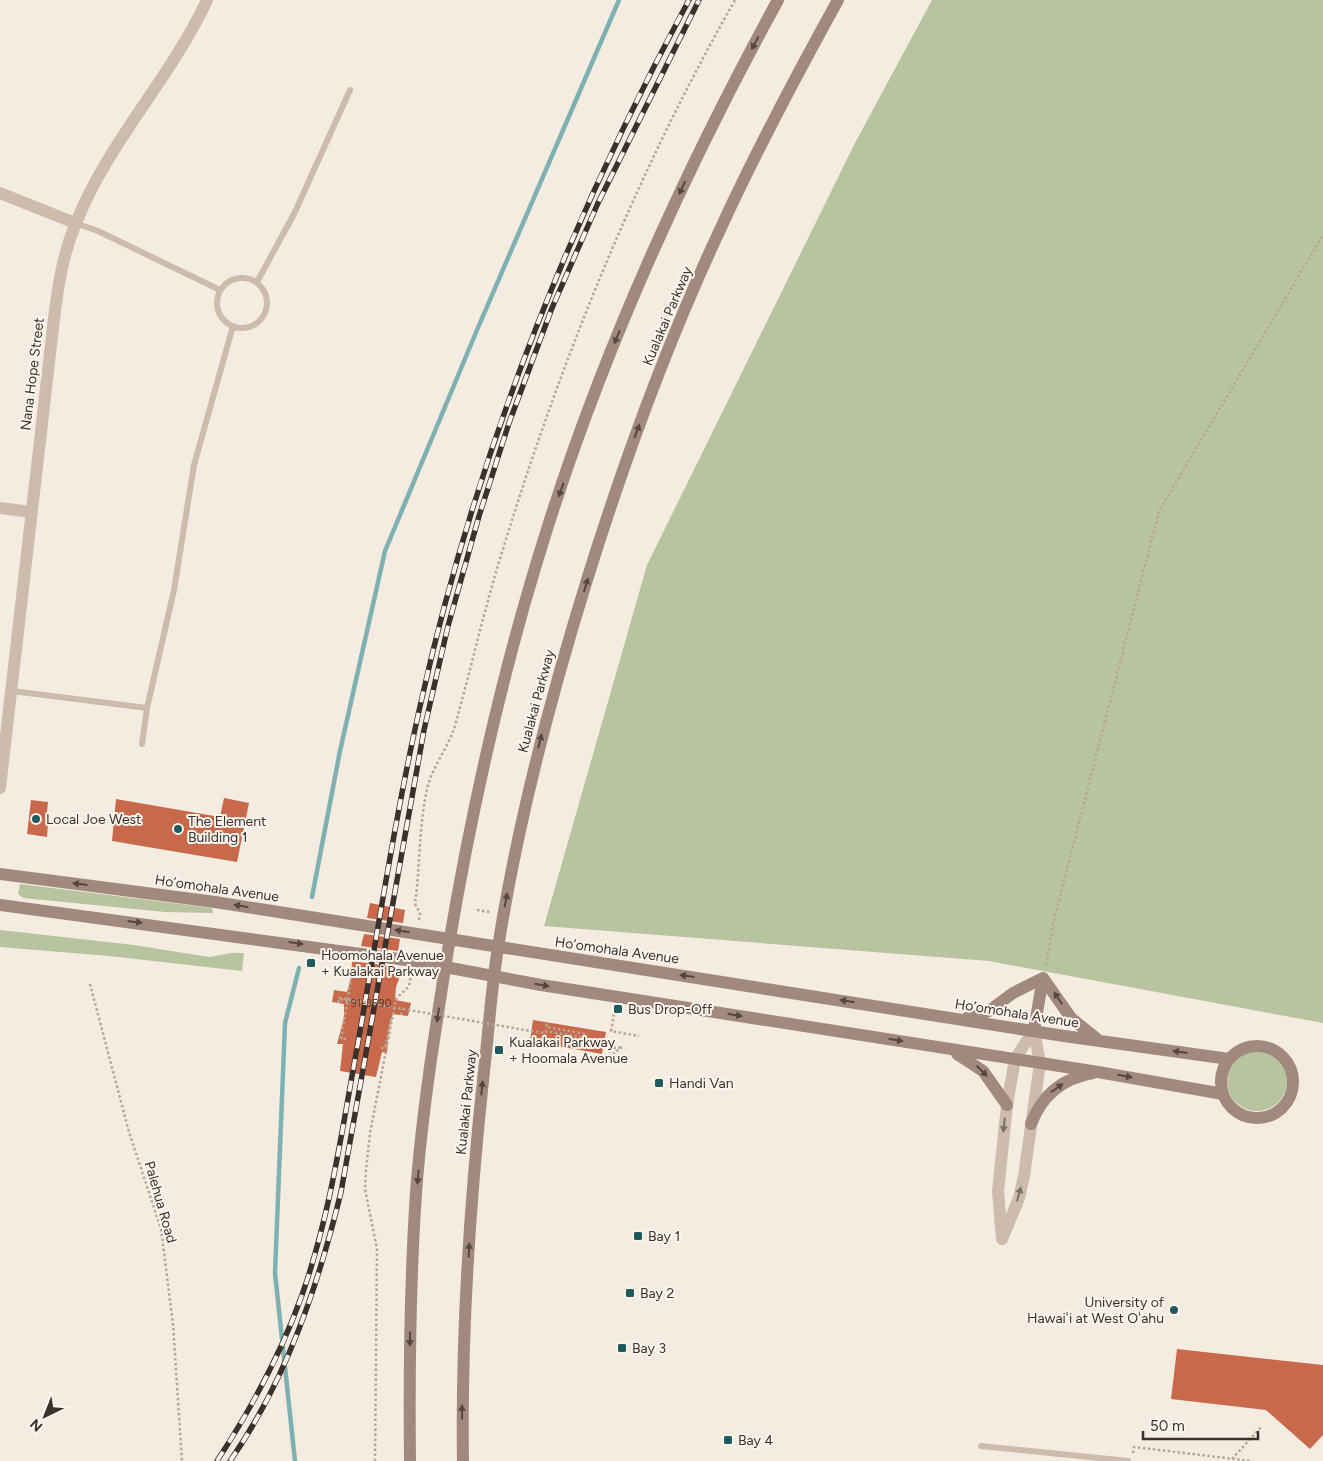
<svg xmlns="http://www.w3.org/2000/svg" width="1323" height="1461" viewBox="0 0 1323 1461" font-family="Figtree,sans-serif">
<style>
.green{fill:#b8c4a0}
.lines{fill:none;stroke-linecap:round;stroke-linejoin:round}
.stream{stroke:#7fb0b2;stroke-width:4.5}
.building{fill:#c8694b}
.path{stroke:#b9a596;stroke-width:2.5;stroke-dasharray:2.5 2.5;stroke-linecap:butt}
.service{stroke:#cdbbac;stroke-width:6}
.minor{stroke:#cdbbac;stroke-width:12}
.secondary{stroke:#a18a7d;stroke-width:12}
.rail-casing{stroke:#3b302b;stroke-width:5.5}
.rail{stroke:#fbf5ee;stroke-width:4;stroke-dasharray:11;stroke-linecap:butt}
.path-bridge{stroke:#b9a596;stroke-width:2.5;stroke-dasharray:2.5 2.5;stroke-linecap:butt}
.oneway{fill:#544640}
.oneway2{fill:#7d6f65}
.poi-dot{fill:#1f5a5e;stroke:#fbf5ee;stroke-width:2}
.labels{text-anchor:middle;stroke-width:4;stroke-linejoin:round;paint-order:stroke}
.number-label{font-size:11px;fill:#5e3e33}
.street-label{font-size:14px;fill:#3b302b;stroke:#fbf5ee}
.poi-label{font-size:14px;fill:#3b302b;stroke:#fbf5ee;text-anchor:start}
</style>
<rect width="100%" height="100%" fill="#f4ebe1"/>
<path class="green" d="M932 0H1323V1023L989 961 544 926 647 565 855 143Z
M20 884 212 908 213 913 165 912 23 898 18 894Z
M0 930 134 945 209 957 232 953H244L242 971 109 956 0 947Z
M1227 1081a30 30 0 1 1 60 0a30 30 0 1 1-60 0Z"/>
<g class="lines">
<path class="stream" d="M312 897 340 751 385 551 477 330 619 0
M295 1461 275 1273 285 1023 299 968"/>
</g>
<path class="building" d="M224 798 249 803 237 862 112 841 116 799 220 817Z
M31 800 48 802 47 812H49L47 837 27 834Z
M370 903 405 910 403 923 367 918Z
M364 934 400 939 398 951 361 946Z
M352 961 403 968 396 987 395 1000 411 1003 408 1016 393 1014 389 1026 387 1053 382 1052 376 1077 340 1071 343 1044H337L344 1018V1004L332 1002 334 990 347 992 351 978Z
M533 1020 606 1032 602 1054 530 1041Z
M1177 1349 1323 1365V1435L1310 1449 1266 1410 1171 1399Z"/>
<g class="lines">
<path class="path" d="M477 910 490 912
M419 920 420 913 415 904C420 867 419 825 427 789 433 764 450 746 456 722 472 665 485 606 503 549 561 360 637 172 735 0
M1046 965 1053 924 1159 511 1323 235
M90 984 129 1132 161 1229 173 1324 182 1461
M338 1003 340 999 352 1002
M614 1014 611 1031 639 1036
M401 1015 402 1009
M531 1031 545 1033 544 1040 584 1046 586 1034 546 1027 547 1022
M545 1031 585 1038
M346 1039H341L353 967
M584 1042 614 1048 622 1047
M605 1047 613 1054 622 1047
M381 1048H385L391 1019
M1133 1453 1134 1447 1251 1461
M1232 1459 1262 1426
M375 1461 377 1249 365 1189 366 1170 370 1133 396 999 409 986 411 975"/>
<path class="service" d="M75 223 98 231 220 290
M217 303a25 25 0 1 1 50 0a25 25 0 1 1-50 0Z
M257 282 294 214 350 90
M12 691 147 708
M142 744 147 708 174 590 194 465 233 326
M981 1446 1128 1461"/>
<path class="minor" d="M0 193 75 223
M0 508 31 512
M0 788 54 319C58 286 63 253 76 223 108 142 171 78 207 0
M1002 1239 998 1191 1007 1105 1015 1059 1034 1030
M1002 1239 1019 1198 1024 1176 1040 1063 1034 1030"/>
<path class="secondary" d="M0 874 215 902 1064 1036 1229 1059
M0 905 413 961 541 985 1098 1072 1223 1094
M1043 978 1071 1018 1097 1039
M967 1018 989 1011 1013 993 1043 978
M1034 1030 1043 978
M1221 1082a36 36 0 1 1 72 0a36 36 0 1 1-72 0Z
M957 1054 983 1071 1007 1105
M1031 1124C1042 1095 1063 1078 1093 1073
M410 1461C409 1372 410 1282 416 1193 422 1112 435 1031 448 950 472 806 504 664 548 526 606 343 686 168 778 0
M463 1461C461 1331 470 1200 484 1071 489 1030 491 989 498 948 517 824 549 703 586 583 623 464 666 345 719 232 755 153 796 76 838 0"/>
<g class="rail-casing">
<path id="rail" d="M217 1461C251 1409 281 1354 302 1295 327 1224 339 1150 352 1076 375 951 393 825 421 702 476 455 569 222 689 0
M230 1461C286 1381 318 1286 341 1192L424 730 448 626 479 516 509 423 552 308 598 203 699 0"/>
</g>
<use href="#rail" class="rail"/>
<path class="path-bridge" d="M338 1003 339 998 531 1031"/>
</g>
<defs><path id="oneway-solid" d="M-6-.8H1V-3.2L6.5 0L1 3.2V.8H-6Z" transform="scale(1.25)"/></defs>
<g class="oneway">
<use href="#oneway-solid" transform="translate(755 43) rotate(118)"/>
<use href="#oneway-solid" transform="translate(682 188) rotate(115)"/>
<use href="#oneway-solid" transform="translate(617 337) rotate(113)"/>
<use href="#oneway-solid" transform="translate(637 431) rotate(-70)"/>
<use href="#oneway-solid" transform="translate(561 490) rotate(110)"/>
<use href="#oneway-solid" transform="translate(586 585) rotate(-73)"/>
<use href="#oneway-solid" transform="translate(540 741) rotate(-76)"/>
<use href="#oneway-solid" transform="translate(80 884) rotate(-173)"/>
<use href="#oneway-solid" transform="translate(506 900) rotate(-79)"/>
<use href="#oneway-solid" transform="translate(241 906) rotate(-171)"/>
<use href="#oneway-solid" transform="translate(135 922) rotate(7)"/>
<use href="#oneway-solid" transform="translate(402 931) rotate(-171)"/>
<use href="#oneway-solid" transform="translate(296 943) rotate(8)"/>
<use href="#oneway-solid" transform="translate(687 976) rotate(-172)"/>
<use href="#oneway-solid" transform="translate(542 985) rotate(10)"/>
<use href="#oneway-solid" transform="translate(1058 998) rotate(-123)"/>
<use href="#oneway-solid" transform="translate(847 1001) rotate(-171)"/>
<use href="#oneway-solid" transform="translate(438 1015) rotate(99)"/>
<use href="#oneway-solid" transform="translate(735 1015) rotate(9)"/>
<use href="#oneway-solid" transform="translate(896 1040) rotate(9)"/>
<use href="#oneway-solid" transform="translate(1180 1052) rotate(-172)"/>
<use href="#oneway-solid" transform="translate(982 1071) rotate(44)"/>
<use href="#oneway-solid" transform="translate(1125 1076) rotate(10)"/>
<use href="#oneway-solid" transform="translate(482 1088) rotate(-84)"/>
<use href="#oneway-solid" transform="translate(1057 1088) rotate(-35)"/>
<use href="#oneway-solid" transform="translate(418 1177) rotate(95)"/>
<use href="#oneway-solid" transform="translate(469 1250) rotate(-87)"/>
<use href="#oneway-solid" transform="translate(410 1339) rotate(91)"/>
<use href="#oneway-solid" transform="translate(462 1412) rotate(-91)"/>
</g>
<g class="oneway2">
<use href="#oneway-solid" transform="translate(1004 1125) rotate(96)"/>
<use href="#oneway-solid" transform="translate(1019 1194) rotate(-75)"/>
</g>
<g class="poi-dot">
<circle cx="36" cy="819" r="5"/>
<circle cx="178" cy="829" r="5"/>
<rect x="306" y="958" width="10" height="10" rx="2.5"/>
<rect x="613" y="1004" width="10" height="10" rx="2.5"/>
<rect x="494" y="1045" width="10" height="10" rx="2.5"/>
<rect x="654" y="1078" width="10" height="10" rx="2.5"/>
<rect x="633" y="1231" width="10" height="10" rx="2.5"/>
<rect x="625" y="1288" width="10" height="10" rx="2.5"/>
<circle cx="1174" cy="1310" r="5"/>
<rect x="617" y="1343" width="10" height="10" rx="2.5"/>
<rect x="723" y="1435" width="10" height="10" rx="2.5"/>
</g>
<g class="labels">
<g class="number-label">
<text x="371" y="1007">91-3590</text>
</g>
<g class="street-label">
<text transform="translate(667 316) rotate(-67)" y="5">Kualakai Parkway</text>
<text transform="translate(32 374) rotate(-83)" y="5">Nana Hope Street</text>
<text transform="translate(536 701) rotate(-75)" y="5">Kualakai Parkway</text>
<text transform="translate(217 888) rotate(8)" y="5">Ho’omohala Avenue</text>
<text transform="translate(617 950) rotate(8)" y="5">Ho’omohala Avenue</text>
<text transform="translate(1017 1013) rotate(9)" y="5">Ho’omohala Avenue</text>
<text transform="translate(466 1102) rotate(-84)" y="5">Kualakai Parkway</text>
<text transform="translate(161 1202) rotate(74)" y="5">Palehua Road</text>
</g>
<g class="poi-label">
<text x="46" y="824">Local Joe West</text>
<text x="188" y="826">The Element<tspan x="188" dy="16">Building 1</tspan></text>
<text x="321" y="960">Hoomohala Avenue<tspan x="321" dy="16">+ Kualakai Parkway</tspan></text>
<text x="628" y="1014">Bus Drop-Off</text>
<text x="509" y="1047">Kualakai Parkway<tspan x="509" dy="16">+ Hoomala Avenue</tspan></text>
<text x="669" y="1088">Handi Van</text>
<text x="648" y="1241">Bay 1</text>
<text x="640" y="1298">Bay 2</text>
<text x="1164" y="1307" text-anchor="end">University of<tspan x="1164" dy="16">Hawaiʻi at West Oʻahu</tspan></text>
<text x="632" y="1353">Bay 3</text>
<text x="738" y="1445">Bay 4</text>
</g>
</g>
<g transform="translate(45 1416) rotate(223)" stroke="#fbf5ee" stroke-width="4" paint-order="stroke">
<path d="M0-4L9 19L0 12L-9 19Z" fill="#3b302b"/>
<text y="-8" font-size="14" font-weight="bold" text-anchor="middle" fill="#3b302b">N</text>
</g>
<path d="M1143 1431v8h115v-8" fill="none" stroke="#3b302b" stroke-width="2.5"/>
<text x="1150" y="1431" font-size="15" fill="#3b302b" stroke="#fbf5ee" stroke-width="4" paint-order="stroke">50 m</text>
</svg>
